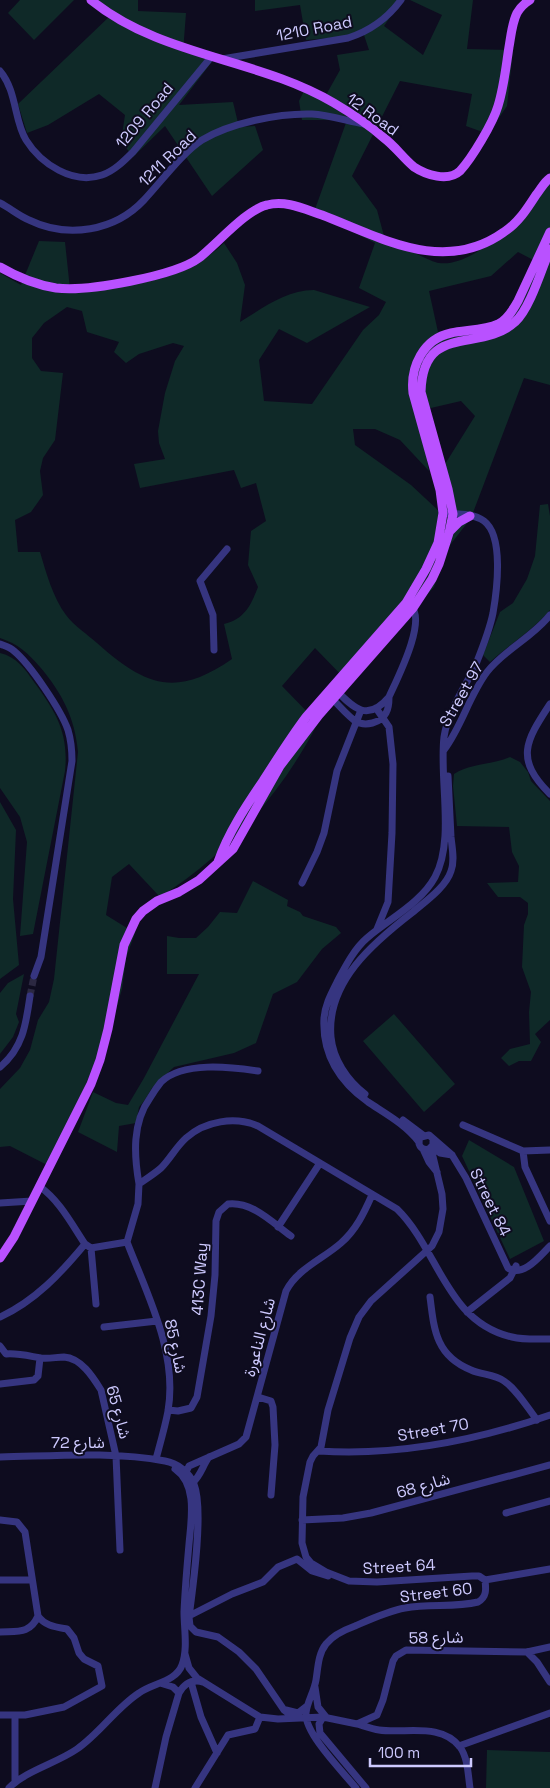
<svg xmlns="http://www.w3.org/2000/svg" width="550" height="1788" viewBox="0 0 550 1788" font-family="'Space Grotesk','Noto Sans Arabic',sans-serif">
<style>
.green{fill:#0f2928;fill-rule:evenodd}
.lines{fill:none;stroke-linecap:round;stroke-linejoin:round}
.minor-tunnel{stroke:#2b2841;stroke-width:7;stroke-dasharray:7 3.5;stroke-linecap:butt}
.minor{stroke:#363580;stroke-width:7}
.major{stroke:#b951ff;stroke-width:9}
.labels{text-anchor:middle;stroke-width:4;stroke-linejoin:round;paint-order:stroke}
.street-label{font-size:16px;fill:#cecaff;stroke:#0e0c1f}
</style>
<rect width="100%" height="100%" fill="#0e0c1f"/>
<path class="green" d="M20 0H74L34 40 8 13Z
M89 0H138V11L186 13 183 52 214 59 179 105 233 102 239 127 255 126 263 150 212 196 165 126 133 157 121 141 125 115 99 94 48 125 27 133 18 104 111 15Z
M255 0H402L384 26 423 55 442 15 410 0H473L467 49 513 50 507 106 488 134 466 126 472 94 400 81 352 176 377 210 384 236C395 242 429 262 439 263 478 268 525 209 550 183V385L524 378 471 518 447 549 434 587 348 682 315 648 282 686 318 723C280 796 228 853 160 897L129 864 112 877 106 915 135 933 126 958 122 989 114 1017 51 1167 10 1146 0 1147V1089L20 1068 30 1050 38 1020 49 1002 54 979 78 752C75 718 62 693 40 667 28 653 18 644 0 638V273L21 285 39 241 65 242 70 289C130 284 177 287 224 243L237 263 245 285 240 322C263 308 286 290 314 290L370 307 307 343 279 329 259 360 264 401 312 404 363 330 379 315 386 302 359 288 375 243 314 212 347 120H302L299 101 307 85 326 95 340 70 337 55 369 50 364 35 306 40 300 5 255 11ZM518 252 541 264 518 304 494 324 438 332 429 291 491 276ZM67 307 82 311 87 332 119 342 114 352 126 363 139 354 173 343 184 346 175 361 165 393 158 431 159 443 165 459 134 464 140 488 234 470 241 488 256 483 266 521 251 531 248 565 258 587C251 605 245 619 224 624L232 659C176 698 145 686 97 643 87 634 74 626 66 615 53 598 46 572 40 552H18L15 520 31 512 43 495 40 471 43 458 55 440 63 373 41 371 32 358V338L44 323ZM461 401 475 416 437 477 440 512 411 485 355 445 353 429H375L400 440 429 471 418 411Z
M548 504 550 516V610C533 630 510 644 490 662L483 655 500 612 513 603 527 579 535 556 540 505Z
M0 653C17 657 25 669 34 682 56 712 69 733 65 771L33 934 20 936 27 842 20 817 0 788Z
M510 757 520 762 528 772 531 781 550 801V1020L535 1034 541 1042 531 1061H519L509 1066 501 1058 510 1049 530 1044 529 1012 531 992 522 967 524 925 528 914V903L520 897H498L487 883 518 882 519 866 512 852 509 827 457 826 453 786 454 774C471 763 492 765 510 757Z
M0 802 16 830 13 899 19 965 0 979Z
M253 881 288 900 287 906 300 912 303 916 336 927 341 933 322 949 297 982 273 994 256 1043 234 1053 174 1067 152 1088 144 1101 139 1107 136 1123 119 1126 117 1152 78 1132 93 1092 116 1103 128 1105 144 1078 199 974H167V936L179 938H196L208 927 220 912 237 913Z
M24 974 16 1014 19 1022 13 1037 0 1054V993L8 983Z
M394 1014 455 1084 424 1112 363 1041Z
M469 1140 514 1167 544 1241 510 1259 462 1156Z
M487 1750 550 1752V1788H486Z"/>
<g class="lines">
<path class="minor-tunnel" d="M30 996 34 976"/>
<path class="minor" d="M222 59 348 38C370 31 387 19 401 0
M0 71C17 91 14 121 26 140 41 164 73 185 102 175 114 171 124 161 133 152L212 56
M0 203C10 208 19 216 29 220 68 239 115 231 144 200 160 183 183 152 202 140 230 123 279 113 312 114 329 115 347 121 364 124
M0 644C5 646 10 647 14 651 30 664 61 710 68 730 71 740 72 750 72 761L41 957 34 976
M214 650 213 615 200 581 227 549
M336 690C354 709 368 722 389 697 397 679 427 621 411 606
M330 696C338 705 346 714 355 721 365 727 381 723 386 713 389 708 389 702 389 697
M550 704C525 742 515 759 550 794
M376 708 389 727 393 764 392 833 388 902 377 929
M444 750C462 726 469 696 487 672 505 649 532 638 550 615
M302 883 317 852 324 833 337 771 361 710
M0 1067C23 1048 26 1024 30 996
M365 1094C347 1080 333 1059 331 1037 326 982 374 942 413 912 426 901 446 887 451 871 455 861 452 847 451 837 450 816 449 796 448 776
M403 1120 423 1135
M463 1125 523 1151 550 1150
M433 1139V1145L429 1149C421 1151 416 1144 421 1137L429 1135 452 1155 466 1178 508 1268C523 1278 540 1256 550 1246
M419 1142C405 1124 386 1114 368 1102 340 1082 322 1054 324 1018 325 1005 331 994 337 982 345 967 354 949 367 938 389 919 421 903 435 877 455 840 439 779 444 737 448 710 465 688 476 664 482 649 490 628 493 613 497 590 504 536 484 521 473 513 456 514 443 513
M432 1147 440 1153 452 1155
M431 1148 442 1194 443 1209 439 1232 432 1246 371 1301 359 1317 350 1338 328 1410 321 1447 313 1456 310 1462 303 1497 302 1543 306 1557 311 1563 326 1572 349 1581 377 1582 472 1576H479L485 1580 550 1569
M423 1149 429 1162 437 1172
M523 1151 525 1167 550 1221
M139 1184C134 1155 132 1123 150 1098 153 1093 157 1087 161 1082 183 1061 231 1067 258 1071
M39 1186C60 1201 71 1223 85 1244L91 1248 127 1242
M0 1203 32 1201
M278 1227 320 1163
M127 1242 138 1204 139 1184C146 1179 154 1174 161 1168 170 1159 176 1147 186 1138 205 1121 235 1116 258 1126L397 1209C439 1250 446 1322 512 1337 524 1340 537 1339 550 1339
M127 1242C147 1294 178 1353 168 1411 165 1427 160 1444 156 1459
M91 1248 96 1304
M430 1297C434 1330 436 1356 471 1370 482 1375 494 1374 504 1381 517 1390 527 1407 537 1420
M467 1312 510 1278 516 1266
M0 1317C35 1301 61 1273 85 1244
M104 1327 157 1321
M0 1346 6 1354C18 1353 29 1356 41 1358 49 1359 57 1357 64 1357 81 1358 93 1377 101 1390L116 1456 120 1550
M0 1384 34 1380 38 1376 40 1358
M258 1397 271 1401 273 1407 275 1445 271 1495
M168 1410 178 1411 191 1408 197 1397 211 1316 215 1275 216 1221 219 1212 228 1204C252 1201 273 1223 291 1236
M319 1451C397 1456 475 1441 550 1415
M0 1457C53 1456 112 1451 165 1461 177 1463 189 1472 194 1484 204 1509 193 1587 189 1617L190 1626 196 1632 218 1637 239 1652 256 1669 284 1710 294 1718
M185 1474 189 1466 239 1444 246 1437 286 1291C297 1269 323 1259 341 1243 356 1230 364 1213 372 1195
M189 1482H193C200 1477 203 1465 209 1457
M506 1513 550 1501
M0 1520 17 1522 25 1532 38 1616C45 1626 56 1627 67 1629L74 1638 79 1653 84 1659 98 1666 102 1686 64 1707 25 1715H0
M302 1520 343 1518 371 1513 550 1465
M0 1580H32
M187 1617 232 1594 263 1582 278 1567 297 1559 312 1571 328 1576
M0 1632C18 1631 30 1634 38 1616
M527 1652 537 1662 550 1682
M185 1654 189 1668 197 1678 260 1717 278 1719 323 1717 357 1724 377 1715 383 1700 393 1661 396 1656 406 1650 527 1652 550 1647
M191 1682 201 1717 217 1753
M160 1683 173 1687 179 1693
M315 1687 318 1707 326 1717
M286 1710 298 1713 307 1706
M323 1717 319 1724 320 1733 366 1788
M357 1724C364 1726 372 1729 379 1730 405 1734 441 1722 460 1747 468 1758 468 1775 470 1788
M459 1746 550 1713
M15 1781V1716
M9 1788C25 1771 57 1763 77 1749 100 1733 116 1708 139 1693 152 1683 176 1682 182 1665 188 1649 184 1628 184 1612 185 1589 187 1566 189 1544 191 1520 198 1485 175 1469
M155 1788 166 1737 179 1693C184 1684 192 1679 203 1682
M195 1788 228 1735 255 1729 260 1717
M356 1788C343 1772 304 1733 306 1713 307 1702 314 1692 316 1680 318 1668 318 1654 326 1644 333 1635 344 1630 355 1626 371 1619 388 1611 405 1608 429 1603 454 1608 478 1602 487 1597 486 1589 485 1580"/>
<path class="major" d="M91 0C161 57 258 58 334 103 351 113 369 125 384 138 395 146 403 158 414 167 426 175 448 182 460 171 472 158 493 123 498 106 504 87 506 66 509 47 511 36 512 23 517 13 520 8 525 3 530 0
M0 267C17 277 37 285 56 288 87 292 175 276 199 258 217 244 247 209 267 205 286 200 304 209 322 215 382 238 444 275 504 232 518 223 527 209 536 195 541 189 544 182 550 178
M449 532 459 522 470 516
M218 862C228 833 246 806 263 781 277 759 291 737 306 717L406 603 426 569 438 543 443 513 440 490 413 393C410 367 423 339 451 333 465 330 486 330 498 324 507 320 513 310 518 301L550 232
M0 1258 14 1237 91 1084 100 1060 108 1029 124 945 136 919 143 911 157 901 179 892 199 880 233 849 280 766 319 715 413 608 432 579 439 564 449 533 453 514 448 489 421 392C423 321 480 354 515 322 530 309 542 268 550 249"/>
</g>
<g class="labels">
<g class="street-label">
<text transform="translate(314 28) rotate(-11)" y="6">1210 Road</text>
<text transform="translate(373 114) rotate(36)" y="6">12 Road</text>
<text transform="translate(144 115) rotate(-50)" y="6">1209 Road</text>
<text transform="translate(167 158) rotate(-44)" y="6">1211 Road</text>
<text transform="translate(461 694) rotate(-60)" y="6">Street 97</text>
<text transform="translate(491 1202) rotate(64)" y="6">Street 84</text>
<text transform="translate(199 1279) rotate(-86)" y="6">413C Way</text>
<text transform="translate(259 1337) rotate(-75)" y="6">شارع الناعورة</text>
<text transform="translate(176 1346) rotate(78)" y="6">شارع 85</text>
<text transform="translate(119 1412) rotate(75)" y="6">شارع 65</text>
<text transform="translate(433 1429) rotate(-10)" y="6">Street 70</text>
<text x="78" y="1448">شارع 72</text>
<text transform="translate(423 1485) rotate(-16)" y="6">شارع 68</text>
<text transform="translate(399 1566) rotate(-3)" y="6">Street 64</text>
<text transform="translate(436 1592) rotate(-7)" y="6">Street 60</text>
<text transform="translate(436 1637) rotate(-1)" y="6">شارع 58</text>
</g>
</g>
<path d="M370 1758v8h101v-8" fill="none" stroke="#cecaff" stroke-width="2.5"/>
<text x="378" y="1758" font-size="15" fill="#cecaff" stroke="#0e0c1f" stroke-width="4" paint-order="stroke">100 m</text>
</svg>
